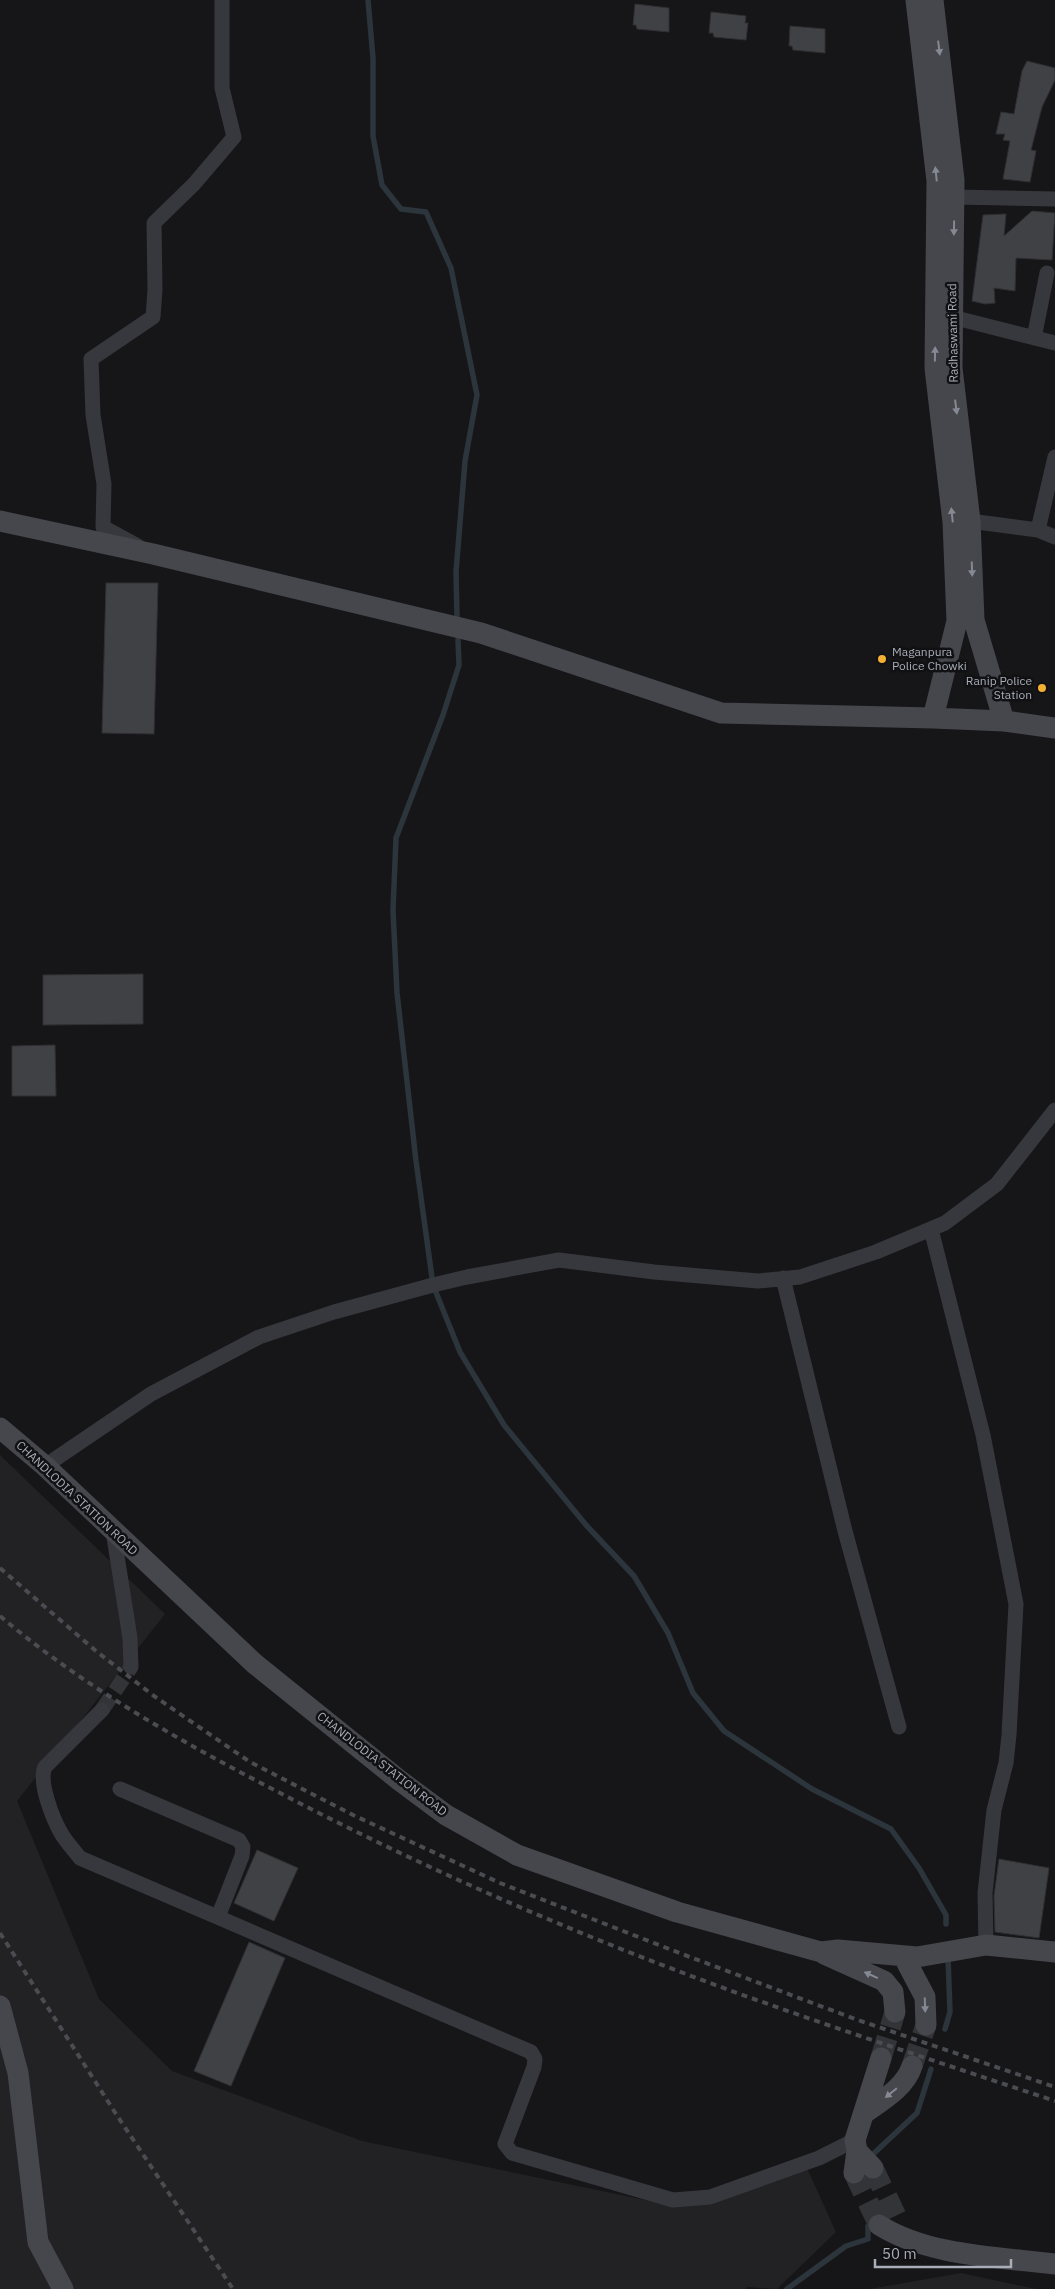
<svg xmlns="http://www.w3.org/2000/svg" width="1055" height="2289" viewBox="0 0 1055 2289" font-family="'IBM Plex Sans',sans-serif">
<style>
.built{fill:#222225}
.lines{fill:none;stroke-linecap:round;stroke-linejoin:round}
.stream{stroke:#2c353c;stroke-width:5.5}
.building{fill:#404145;stroke:#303034}
.street-tunnel{stroke:#333438;stroke-width:15;stroke-dasharray:15 8;stroke-linecap:butt}
.secondary-tunnel{stroke:#333438;stroke-width:21;stroke-dasharray:21 11;stroke-linecap:butt}
.street{stroke:#37383d;stroke-width:15}
.secondary{stroke:#45474d;stroke-width:21}
.rail{stroke:#4a4c52;stroke-width:4;stroke-dasharray:6 5;stroke-linecap:butt}
.oneway{fill:#858993}
.poi-dot{fill:#f2b134;stroke:#111113;stroke-width:2}
.labels{text-anchor:middle;stroke-width:5;stroke-linejoin:round;paint-order:stroke}
.street-label{font-size:12px;fill:#a8adb8;stroke:#111113}
.poi-label{font-size:12px;fill:#a8adb8;stroke:#111113;text-anchor:start}
</style>
<rect width="100%" height="100%" fill="#161618"/>
<path class="built" d="M0 1455 165 1614 17 1801 99 1999 172 2071 362 2141 669 2205 802 2157 836 2232 777 2289 747 2287 746 2289H0Z
M961 2273 1036 2289H870Z"/>
<g class="lines">
<path class="stream" d="M368 0 373 58V136L382 185 401 209 426 212 451 268 477 395 465 461 456 572 457 616
M458 640 459 665 443 715 396 838 393 910 397 993 416 1161 433 1285 460 1352 504 1425 586 1525 634 1576 668 1633 693 1693 724 1731 812 1789 891 1829 919 1868 946 1915V1924
M945 2029 950 2012 948 1957
M871 2156 917 2113 931 2069
M787 2289 846 2246 868 2239V2226"/>
</g>
<path class="building" d="M635 4 669 8V32L637 29 636 25H633Z
M711 12 746 16 745 23H748L746 40 714 37 713 33H709Z
M790 26 825 29V53L793 50 792 46H789Z
M1027 61 1055 68V80L1042 107 1031 150 1036 151 1030 182 1003 179 1010 141 1003 140 1005 134H996L1001 112 1014 114 1022 71Z
M1032 211 1055 213 1052 260 1016 258 1015 291 994 288 995 303 985 304 972 301 983 215 1006 214 1004 236Z
M106 583H158L154 734 102 733Z
M143 974V1024L43 1025V975Z
M55 1045 56 1096H12V1046Z
M257 1850 298 1868 274 1921 234 1903Z
M999 1859 1049 1868 1039 1938 995 1932 994 1896Z
M249 1942 285 1958 231 2086 194 2071Z"/>
<g class="lines">
<path class="street-tunnel" d="M102 1710 131 1667"/>
<path class="secondary-tunnel" d="M881 2058 895 2012
M912 2066 926 2025
M873 2168 897 2218
M854 2173 879 2225"/>
<path class="street" d="M954 197 1055 199
M952 317 1055 343
M1034 338 1047 273
M970 521 1038 530 1055 537
M1038 530 1055 457
M138 546 103 527 104 484 93 415 91 359 153 317 155 290 154 223 194 184 234 137 222 88V0
M931 1229 983 1435 1016 1604 1009 1735 1006 1763 994 1810 985 1893 986 1945
M783 1278 845 1531 899 1727
M45 1466 151 1394 259 1337 334 1312 433 1285 467 1277 559 1260 654 1272 758 1281 800 1277 876 1252 945 1223 997 1184 1055 1110
M113 1531 130 1638 131 1667
M102 1710 45 1767C38 1782 53 1819 61 1833 66 1842 74 1850 80 1858L531 2052 535 2059 534 2067 505 2144 512 2153 673 2200 710 2197 819 2158 855 2140
M120 1789 239 1840 243 1847 242 1856 218 1917"/>
<path class="secondary" d="M916 0 937 181 935 368 953 522 957 621 933 718
M933 0 954 180 952 368 970 521 974 620 1004 721
M0 521 153 554 481 633 721 713 933 718 1004 721 1055 728
M0 1428 45 1466 255 1664 399 1780 446 1815 517 1855 677 1912 821 1952 838 1950 917 1957 986 1945 1055 1952
M824 1954 884 1981 893 1992 895 2012
M906 1956 907 1963 925 1997 926 2025
M0 2006 18 2073 38 2242 63 2289
M863 2114C881 2101 905 2088 912 2066
M857 2151 873 2168
M854 2173 857 2151 855 2140 881 2058
M879 2225C928 2256 998 2257 1055 2264"/>
<path class="rail" d="M0 1568 96 1651 154 1696 250 1762 353 1815 500 1883 682 1954 855 2019 1055 2087
M0 1616C85 1688 183 1743 282 1794 410 1861 543 1920 678 1971 802 2018 929 2059 1055 2101
M0 1933 116 2114 233 2289"/>
</g>
<defs><path id="oneway-solid" d="M-6-.8H1V-3.2L6.5 0L1 3.2V.8H-6Z" transform="scale(1.25)"/></defs>
<g class="oneway">
<use href="#oneway-solid" transform="translate(939 48) rotate(83)"/>
<use href="#oneway-solid" transform="translate(936 174) rotate(-96)"/>
<use href="#oneway-solid" transform="translate(954 228) rotate(91)"/>
<use href="#oneway-solid" transform="translate(935 354) rotate(-89)"/>
<use href="#oneway-solid" transform="translate(956 407) rotate(83)"/>
<use href="#oneway-solid" transform="translate(952 515) rotate(-96)"/>
<use href="#oneway-solid" transform="translate(972 569) rotate(88)"/>
<use href="#oneway-solid" transform="translate(871 1975) rotate(-156)"/>
<use href="#oneway-solid" transform="translate(925 2005) rotate(88)"/>
<use href="#oneway-solid" transform="translate(891 2093) rotate(141)"/>
</g>
<g class="poi-dot">
<circle cx="882" cy="659" r="5"/>
<circle cx="1042" cy="688" r="5"/>
</g>
<g class="labels">
<g class="street-label">
<text transform="translate(953 333) rotate(-91)" y="4">Radhaswami Road</text>
<text transform="translate(77 1498) rotate(43)" y="4">CHANDLODIA STATION ROAD</text>
<text transform="translate(382 1764) rotate(38)" y="4">CHANDLODIA STATION ROAD</text>
</g>
<g class="poi-label">
<text x="892" y="656">Maganpura<tspan x="892" dy="14">Police Chowki</tspan></text>
<text x="1032" y="685" text-anchor="end">Ranip Police<tspan x="1032" dy="14">Station</tspan></text>
</g>
</g>
<path d="M875 2259v8h136v-8" fill="none" stroke="#a8adb8" stroke-width="2.5"/>
<text x="882" y="2259" font-size="15" fill="#a8adb8" stroke="#111113" stroke-width="4" paint-order="stroke">50 m</text>
</svg>
